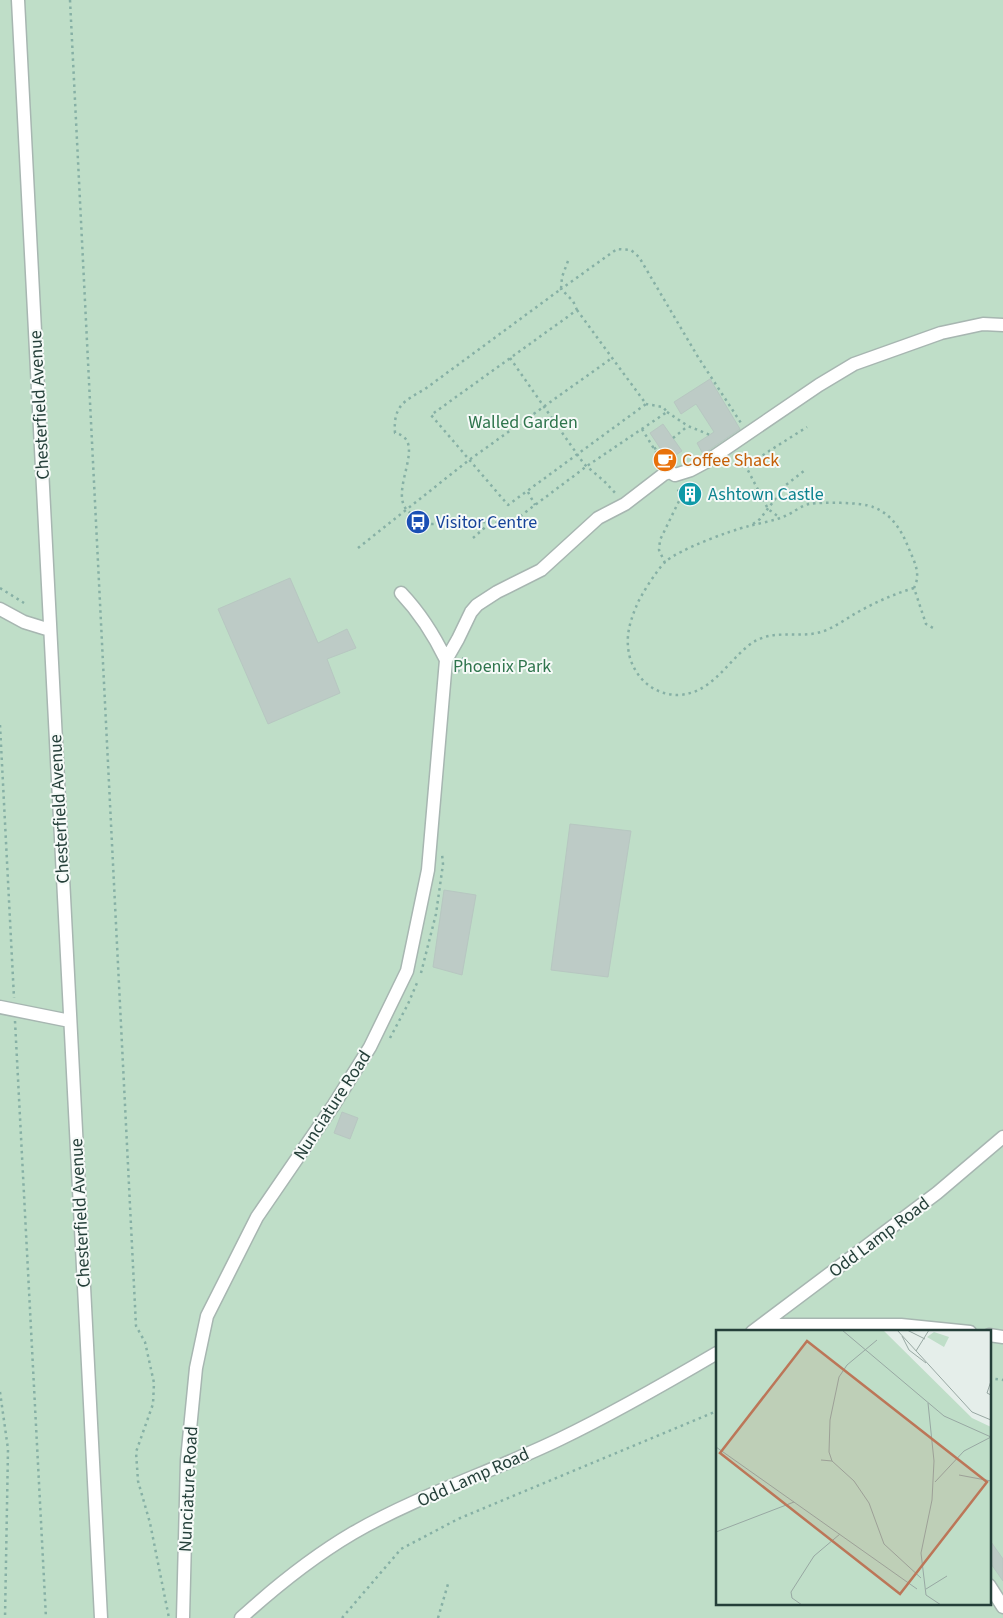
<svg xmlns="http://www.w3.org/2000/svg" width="1003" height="1618" viewBox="0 0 1003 1618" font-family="'Source Sans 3',sans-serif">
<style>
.green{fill:#bfdec8;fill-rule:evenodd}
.building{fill:#bdcbc6;stroke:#b7c7c1}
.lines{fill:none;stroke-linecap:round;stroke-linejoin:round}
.minor-casing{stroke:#a7b6b1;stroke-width:15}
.path{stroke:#86b0a5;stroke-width:2.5;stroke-dasharray:2.5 4;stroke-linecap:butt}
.minor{stroke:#fff;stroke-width:12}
.labels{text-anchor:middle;stroke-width:4;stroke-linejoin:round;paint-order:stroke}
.street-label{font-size:18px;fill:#243f39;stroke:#f6faf8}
.park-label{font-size:18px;fill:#2f754d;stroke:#f6faf8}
.food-label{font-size:18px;fill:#c56008;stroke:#f6faf8;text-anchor:start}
.culture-label{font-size:18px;fill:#0d838f;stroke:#f6faf8;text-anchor:start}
.transit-label{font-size:18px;fill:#164399;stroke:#f6faf8;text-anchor:start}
.inset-road{fill:none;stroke:#98a8a3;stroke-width:1}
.view{fill:#bc7658;fill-opacity:0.15;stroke:#bc7658;stroke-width:2.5}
.inset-edge{fill:none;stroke:#243f39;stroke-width:2.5}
</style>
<rect width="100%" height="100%" fill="#e5eeea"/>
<path class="green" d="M0 0H1003V1618H0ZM717 1332H989V1604H717Z"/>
<path class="building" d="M710 379 740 429 703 454 697 443 714 432 696 404 681 414 674 402Z
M663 424 682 451 668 460 650 433Z
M693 486 699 500 688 505 682 491Z
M290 578 318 643 347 629 356 648 327 659 340 693 268 724 218 609Z
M570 824 631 831 608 977 551 970Z
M444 890 476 895 462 975 433 967Z
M342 1112 358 1118 350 1139 334 1133Z
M989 1539 1003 1559V1581L989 1561Z"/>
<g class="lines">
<g class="minor-casing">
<path id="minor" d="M18 0 101 1618
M0 609 24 622 50 630
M446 660 458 639 471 612 477 605 497 592 541 570 598 518 625 504 664 474 670 472 675 475 691 470 706 462 819 385 854 364 941 333 983 324 1003 325
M0 1007 70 1021
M762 1325H901L970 1332
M752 1332 937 1193 1003 1137
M989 1335 1003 1337
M989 1585 1003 1607
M183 1618 187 1460 196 1368 207 1316 257 1217 333 1106 370 1047 407 971 428 870 446 660C434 635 420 613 401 593
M241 1618C275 1587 314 1556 353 1533 419 1495 492 1472 560 1439 614 1413 666 1383 717 1353"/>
</g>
<path class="path" d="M70 0 136 1326 145 1342 154 1383 153 1404 136 1452 138 1481 150 1523 169 1618
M568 261 562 277 561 289 425 389C404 401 393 406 395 433 428 440 390 488 406 509 407 512 412 513 415 516 419 520 424 524 431 524 440 524 449 520 458 520 480 520 491 526 515 520L587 466 667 412 663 407 646 404
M577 310 646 404 508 505 431 415Z
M577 310 573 301 561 289 617 249 631 250 639 257 698 357 741 423
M510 358 584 464 604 481 617 495
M667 412 688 426 710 435
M642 429 662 462
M673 438 688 426
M654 449 659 446
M739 453 768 509 779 517
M747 467 766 453 807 427
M528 492 535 505
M753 524 760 519 776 498 782 488 805 470
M473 538 490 523
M358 548 469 460 612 358
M665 563 659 550 660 540 680 499 681 495 676 486
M0 588 24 603
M914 588C894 594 876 602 858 612 845 619 832 630 817 633 792 638 770 628 748 646 726 664 710 694 678 695 655 695 637 680 630 658 625 639 629 624 636 607 640 596 657 570 665 562 680 549 729 531 749 526 760 523 774 521 785 516 793 513 800 506 809 504 821 502 862 502 873 507 892 514 902 531 909 549 915 563 921 574 914 588L926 624 935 629
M458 672 464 656
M0 725 14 998
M421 973 436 914 443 864 442 854
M15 1021 46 1618
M390 1038 408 1004 417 983
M989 1378 1003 1380
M0 1392 8 1449 5 1618
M342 1618 401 1549 458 1519 717 1411
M438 1618 448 1584"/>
<use href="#minor" class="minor"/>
</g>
<defs>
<g id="cafe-disc" transform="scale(1.25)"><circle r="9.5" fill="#e8710a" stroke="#f6faf8"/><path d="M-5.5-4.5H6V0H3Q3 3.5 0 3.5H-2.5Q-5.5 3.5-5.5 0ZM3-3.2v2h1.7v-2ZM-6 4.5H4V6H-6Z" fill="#fff"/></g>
<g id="building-disc" transform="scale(1.25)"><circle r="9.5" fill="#0f9aa8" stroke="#f6faf8"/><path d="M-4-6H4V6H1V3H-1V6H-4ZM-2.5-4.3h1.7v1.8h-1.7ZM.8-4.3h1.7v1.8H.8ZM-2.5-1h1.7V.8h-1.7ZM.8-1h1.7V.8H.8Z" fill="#fff"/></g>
<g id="bus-disc" transform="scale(1.25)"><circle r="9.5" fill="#1a4fb4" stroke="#f6faf8"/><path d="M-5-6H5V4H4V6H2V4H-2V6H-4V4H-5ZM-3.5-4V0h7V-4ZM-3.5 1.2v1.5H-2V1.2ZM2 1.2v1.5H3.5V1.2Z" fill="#fff"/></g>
</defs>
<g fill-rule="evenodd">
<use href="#cafe-disc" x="665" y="460"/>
<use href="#building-disc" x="690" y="494"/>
<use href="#bus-disc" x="418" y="522"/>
</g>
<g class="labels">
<g class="street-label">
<text transform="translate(39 405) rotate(-93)" y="6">Chesterfield Avenue</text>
<text transform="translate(59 809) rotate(-93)" y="6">Chesterfield Avenue</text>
<text transform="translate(332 1105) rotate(-57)" y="6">Nunciature Road</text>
<text transform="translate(80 1213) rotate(-93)" y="6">Chesterfield Avenue</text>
<text transform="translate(879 1237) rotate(-37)" y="6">Odd Lamp Road</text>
<text transform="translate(473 1477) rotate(-24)" y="6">Odd Lamp Road</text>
<text transform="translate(188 1489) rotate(-87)" y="6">Nunciature Road</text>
</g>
<g class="park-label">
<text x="523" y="428">Walled Garden</text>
<text x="502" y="672">Phoenix Park</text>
</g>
<g class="food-label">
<text x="682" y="466">Coffee Shack</text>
</g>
<g class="culture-label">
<text x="708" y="500">Ashtown Castle</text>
</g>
<g class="transit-label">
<text x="436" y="528">Visitor Centre</text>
</g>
</g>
<g transform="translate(716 1330)">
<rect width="275" height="275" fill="#e5eeea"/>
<path d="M0 0H167L256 88 275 97V275H0ZM218 2 233 7 228 17 211 7Z" fill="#bfdec8"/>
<path class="inset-road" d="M126 0 228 86 275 107M181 0 256 82 275 90M191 0 209 9M186 6 193 20 210 33M200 21 213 0M275 51 271 63 275 65M0 117 201 259M105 130 116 131 138 151 153 173 168 214 205 248M116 131 113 122 114 90 123 47 131 35 161 10M243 145 275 151M219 152 248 121 275 107M0 202 78 172M210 259 231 246M210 265 205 223 216 170 218 131 212 73M210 265 225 275M86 275 76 268 75 262 98 226 124 204"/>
<path class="view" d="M91 11 271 152 184 264 4 123Z"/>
<rect width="275" height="275" class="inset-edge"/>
</g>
</svg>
